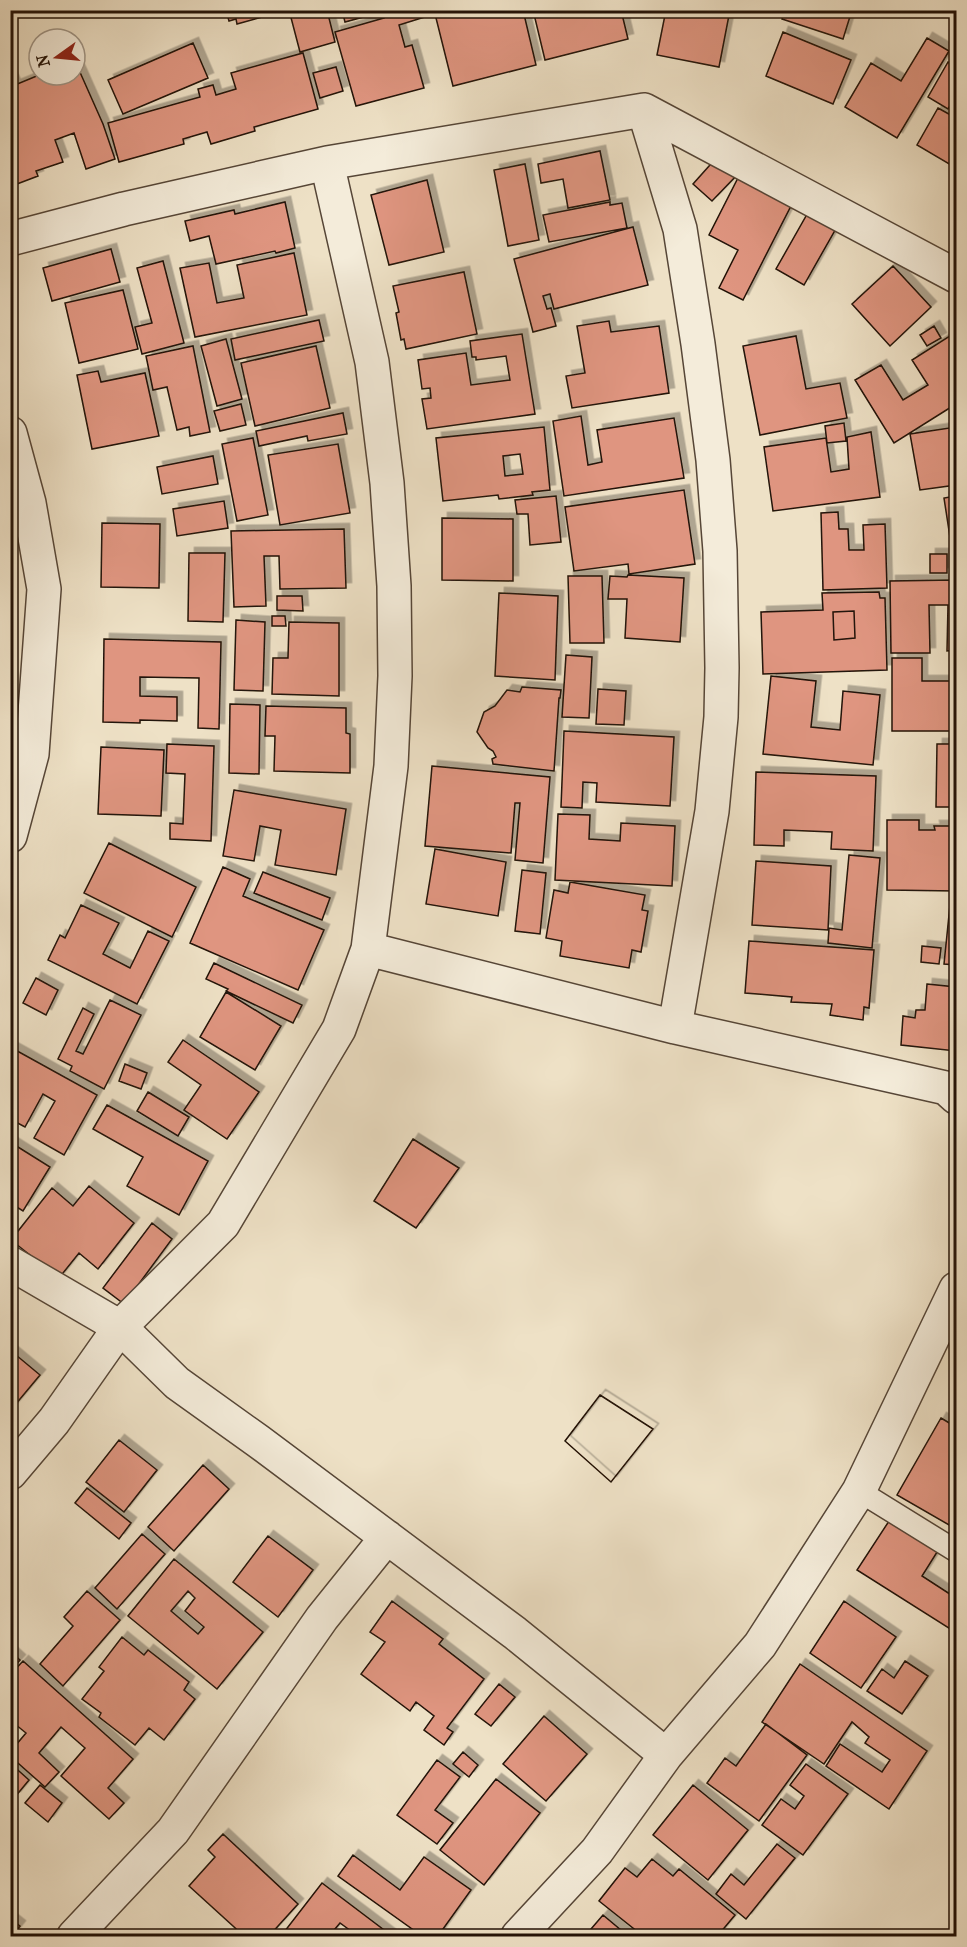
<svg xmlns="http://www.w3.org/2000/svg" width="967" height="1947" viewBox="0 0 967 1947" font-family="'IM FELL French Canon',serif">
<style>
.building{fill:#df9580;stroke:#231207;stroke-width:1.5;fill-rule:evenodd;filter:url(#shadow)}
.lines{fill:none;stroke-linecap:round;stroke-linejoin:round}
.lane-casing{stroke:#564637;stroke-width:24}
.street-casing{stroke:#564637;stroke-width:36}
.lane{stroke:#f4ecda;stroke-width:21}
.street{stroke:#f4ecda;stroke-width:33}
</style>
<defs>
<filter id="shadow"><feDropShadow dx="5.5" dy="-5.5" stdDeviation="0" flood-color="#0004"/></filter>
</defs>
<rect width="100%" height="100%" fill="#eee1c6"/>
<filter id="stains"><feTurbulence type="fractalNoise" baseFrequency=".00333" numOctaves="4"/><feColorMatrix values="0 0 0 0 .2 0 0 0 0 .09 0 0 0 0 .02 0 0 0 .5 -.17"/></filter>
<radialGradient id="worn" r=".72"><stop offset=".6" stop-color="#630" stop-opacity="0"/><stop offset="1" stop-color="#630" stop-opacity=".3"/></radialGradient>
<path class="building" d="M226 10H287L237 24 236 19 229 21Z
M289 10H327L335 42 300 52Z
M342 10H426L428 16 399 25 405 47 412 45 424 88 356 106 335 32 384 18 382 12 345 22Z
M434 10H523L536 65 453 86Z
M533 10H621L628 39 545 60Z
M666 10H730L719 67 657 55Z
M785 10H852L843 39 782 19Z
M783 32 851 60 833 104 766 76Z
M927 38 949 51 897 138 845 107 871 63 901 81Z
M193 43 208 78 123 114 108 80Z
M303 53 318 109 254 127 255 131 211 144 207 132 183 139 184 144 119 162 108 123 200 97 198 89 213 85 216 95 236 89 231 73Z
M75 61 103 124 115 159 86 169 74 133 55 140 63 162 36 171 38 176 17 184 10 165V74L15 85 39 75H75Z
M948 62 956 67V94L948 109 928 97Z
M336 67 343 91 320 98 313 73Z
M938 108 956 118V168L917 145Z
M600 151 610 200 568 208 563 179 541 183 538 164Z
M718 156 738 174 712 201 693 184Z
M525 164 539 240 508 246 494 170Z
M742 170 795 198 743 300 719 288 738 250 709 235Z
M427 180 444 252 389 265 371 195Z
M285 202 295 248 276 253 275 251 216 264 209 236 190 241 185 221 234 210 235 214Z
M610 202V205L622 203 627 228 549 242 543 215Z
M810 209 838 225 804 285 776 269Z
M633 227 648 285 554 309 550 294 543 296 547 309 551 308 556 326 533 332 514 259Z
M111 249 120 282 52 301 43 268Z
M294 253 307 315 195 337 180 268 209 263 217 303 244 298 237 265Z
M163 261 184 343 142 354 135 327 152 323 137 268Z
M893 266 931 307 890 346 852 304Z
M464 272 477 334 406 349 404 339 401 340 396 313 399 312 393 286Z
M123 290 138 349 79 363 65 303Z
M319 320 324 341 235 360 231 339Z
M609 321 611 332 659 326 669 393 572 408 566 376 585 373 577 326Z
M934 326 941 338 927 346 920 335Z
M956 332V404L894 443 855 380 881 365 903 400 928 385 912 360Z
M522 334 535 414 427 429 422 399 431 398 430 388 422 389 418 360 466 353 471 385 510 380 506 356 476 360V357H472L470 341Z
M796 336 806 389 840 383 847 418 760 435 743 346Z
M226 339 242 399 217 406 201 346Z
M193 346 210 432 190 436 189 427 177 430 167 387 153 390 146 356Z
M316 346 330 408 255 426 241 363Z
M98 371 101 382 145 373 159 436 92 449 77 375Z
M241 404 246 425 220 431 214 411Z
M343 413 347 434 308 441 307 436 259 446 256 431Z
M581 416 588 465 602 462 597 430 674 418 684 478 564 496 553 421Z
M844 423 846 441 827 443 825 426Z
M544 427 550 490 532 492 533 495 499 499 498 495 443 501 436 438ZM520 454 523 474 505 476 503 456Z
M956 427V485L920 490 910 434Z
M871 432 880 497 773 511 764 447 826 438 831 472 849 469 847 437Z
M253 438 268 515 237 521 222 444Z
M338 444 350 513 280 525 268 455Z
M213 456 218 484 162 494 157 467Z
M684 490 695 564 629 574 628 564 574 571 565 507Z
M556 496 561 542 530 545 528 514H517L515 500Z
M956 496V556L953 557 944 498Z
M224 501 228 528 177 536 173 509Z
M838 512 839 529H848L849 550H864L863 525 885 524 887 588 823 590 821 513Z
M442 518 513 519V581L442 580Z
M102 523 160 524 159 588 101 587Z
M344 529 346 588 280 589 279 556H264L266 606 234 607 231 531Z
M189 553H225L223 622 188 621Z
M930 554H947V573H930Z
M628 575 684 578 680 642 625 638 627 599H608L610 576 627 577Z
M568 576H602L604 643H570Z
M956 580V650L947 651 948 605H929L930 653H891L890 581Z
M879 592 880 598H885L887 670 763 674 761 612 823 610 822 593ZM854 611 855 638 834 640 833 612Z
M499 593 558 596 555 680 495 676Z
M277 596H302L303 611 277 610Z
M854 611 855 638 834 640 833 612Z
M272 616H285L286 626H272Z
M236 620 265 622 263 691 234 690Z
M289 622 339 623V696L272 694 273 658H288Z
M104 639 221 642 219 729 198 728 199 678 140 677V696L177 697V721L140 720V723L103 722Z
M566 655 592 657 589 718 562 717Z
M892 658H922V681H956V731H892Z
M771 676 816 681 811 727 840 730 843 691 880 695 873 765 763 754Z
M522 687 561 690 560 698H559L554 771 493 764 492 759 496 757 493 751 488 748 477 732 484 712 495 706 507 690 520 692Z
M598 689 626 691 624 725 596 724Z
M230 704 260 705 259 774 229 773Z
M266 706 346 708V733L350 734V773L274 771 275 736H265Z
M564 731 674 737 670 806 596 802 597 783 583 782 582 808 561 807Z
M167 744 214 746 211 841 170 839V823L183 824 185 774 166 773Z
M937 744H956V807H936Z
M101 747 164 750 161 816 98 814Z
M432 766 550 777 543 863 515 860 520 803H515L511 853 425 846Z
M756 772 876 776 873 851 831 849 832 832 784 830V846L754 845Z
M234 790 346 809 336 875 275 865 281 830 260 826 254 861 223 856Z
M558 814 590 815 589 839 620 841 621 823 675 826 672 886 555 880Z
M887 820H919V830H935L934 826H956V891L887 890Z
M109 843 196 887 172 937 84 893Z
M435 849 506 862 498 916 426 904Z
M849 855 880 858 872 948 828 943 829 928 842 930Z
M756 861 831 866 828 930 752 925Z
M223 867 250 879 243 896 324 930 298 990 190 943Z
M522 870 546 873 540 934 515 931Z
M263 872 330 898 322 920 254 893Z
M570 882 645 895 642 910 648 911 641 952 632 950 629 968 560 956 562 941 546 938 554 890 568 893Z
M81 905 119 923 103 954 130 968 148 931 169 941 137 1004 48 960 60 935 65 938Z
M950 905 956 906V965L944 964Z
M749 941 874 950 869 1008 864 1007 863 1020 830 1015 832 1004 791 1002 792 997 745 993Z
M922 946 941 948 939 964 921 962Z
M214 963 302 1005 293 1023 226 991 228 989 206 979Z
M36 978 58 990 46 1015 23 1003Z
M927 984 956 987V1051L901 1045 903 1016 915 1018 916 1010H925Z
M226 992 281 1026 255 1070 200 1037Z
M110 1000 141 1015 104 1089 70 1071 72 1066 58 1059 83 1008 94 1014 76 1051 83 1054Z
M183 1040 259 1092 227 1139 184 1110 201 1085 168 1062Z
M10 1047 97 1095 64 1155 34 1138 55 1101 43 1094 25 1127 10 1119Z
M125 1064 147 1073 141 1089 119 1081Z
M148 1092 189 1117 178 1136 137 1111Z
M107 1105 208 1161 179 1215 127 1186 143 1157 93 1129Z
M413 1139 459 1168 416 1228 374 1201Z
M10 1142 50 1167 23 1211 12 1204 10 1206Z
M89 1186 134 1223 98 1269 79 1253 59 1278 11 1240 52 1188 73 1206Z
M152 1223 172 1239 124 1304 103 1288Z
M10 1350 40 1375 10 1411Z
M600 1395 653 1429 611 1482 565 1441Z
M600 1395 653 1429 611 1482 565 1441Z
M941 1418 956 1427V1529L897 1495Z
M119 1440 157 1470 124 1512 86 1482Z
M203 1465 229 1489 174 1551 148 1527Z
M87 1488 131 1523 119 1539 75 1503Z
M891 1518 939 1549 922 1576 956 1598 955 1632 857 1570Z
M142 1534 165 1554 117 1609 95 1588Z
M268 1536 313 1570 278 1617 233 1582Z
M174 1559 263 1632 217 1689 128 1616ZM188 1591 195 1598 185 1611 204 1627 198 1634 171 1611Z
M87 1591 120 1620 63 1686 40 1664 73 1626 64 1617Z
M392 1601 443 1639 439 1644 484 1679 447 1728 453 1732 444 1745 424 1730 434 1716 416 1702 410 1711 361 1674 385 1642 370 1632Z
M844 1601 896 1637 861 1688 810 1653Z
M122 1637 144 1655 148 1650 189 1682 184 1690 195 1699 164 1740 149 1728 135 1745 99 1717 101 1713 82 1699 104 1671 99 1667Z
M10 1651 20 1660 10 1671Z
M23 1661 133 1759 108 1788 124 1803 109 1819 61 1776 85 1748 61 1727 39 1753 59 1772 45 1787 10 1756V1752L26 1733 10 1720V1675Z
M905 1661 928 1676 902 1714 867 1691 882 1669 894 1678Z
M800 1664 927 1751 889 1809 826 1766 840 1744 882 1772 890 1760 865 1743 869 1737 852 1722 824 1764 762 1722Z
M499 1684 515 1697 491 1726 475 1714Z
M544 1716 587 1754 546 1801 503 1764Z
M766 1724 807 1755 759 1821 707 1783 725 1758 736 1766Z
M463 1752 478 1765 469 1777 453 1764Z
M437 1760 460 1777 435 1810 453 1823 437 1844 397 1815Z
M10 1763 29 1780 15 1797 10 1793Z
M806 1764 848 1794 803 1855 762 1825 781 1799 795 1809 804 1796 790 1785Z
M496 1779 540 1813 484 1885 440 1850Z
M40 1785 62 1803 48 1822 25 1803Z
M693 1785 748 1830 708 1880 653 1835Z
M223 1834 298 1904 269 1936H244L189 1886 215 1857 208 1850Z
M777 1844 795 1858 746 1919 716 1894 731 1874 744 1885Z
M353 1855 400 1890 424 1857 471 1890 438 1936H422L338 1876Z
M652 1859 673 1876 679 1869 735 1915 720 1933 716 1930 710 1936H643L599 1901 625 1868 637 1877Z
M322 1883 392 1936H353L355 1934 340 1923 329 1936H281Z
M603 1915 628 1936H585Z
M10 1918 20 1926 12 1936H10Z"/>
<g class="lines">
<g class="lane-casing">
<path id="lane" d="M859 1491 956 1551"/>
</g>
<g class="street-casing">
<path id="street" d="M644 110 680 229 698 344 713 460 720 551 722 668 721 717 712 811 675 1027
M10 239 124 209 327 163 644 110 956 276
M10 433 29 503 44 589 32 754 10 836
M368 949 675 1027 946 1088 956 1097
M10 1263 120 1327 177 1383 258 1441 515 1633 666 1755 597 1851 518 1936
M10 1473 54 1421 120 1327 223 1224 339 1029 368 949 391 766 395 676 394 586 387 483 372 362 327 163
M666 1755 760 1645 859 1491 956 1289
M74 1936 173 1831 322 1618 387 1537"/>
</g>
<use href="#lane" class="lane"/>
<use href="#street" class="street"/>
</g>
<rect width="967" height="1947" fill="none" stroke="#eee1c6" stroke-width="36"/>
<rect x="12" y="12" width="943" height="1923" fill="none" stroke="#231207" stroke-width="3"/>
<rect x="18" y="18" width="931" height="1911" fill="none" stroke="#231207" stroke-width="1.5"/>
<g transform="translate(57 57) rotate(255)"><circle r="28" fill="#f4ecda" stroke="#a09586" stroke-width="1.5"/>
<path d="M0-4.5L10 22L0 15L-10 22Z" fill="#8f2418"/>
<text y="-9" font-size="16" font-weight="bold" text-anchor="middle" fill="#231207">N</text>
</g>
<rect width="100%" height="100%" filter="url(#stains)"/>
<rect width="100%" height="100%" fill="url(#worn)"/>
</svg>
